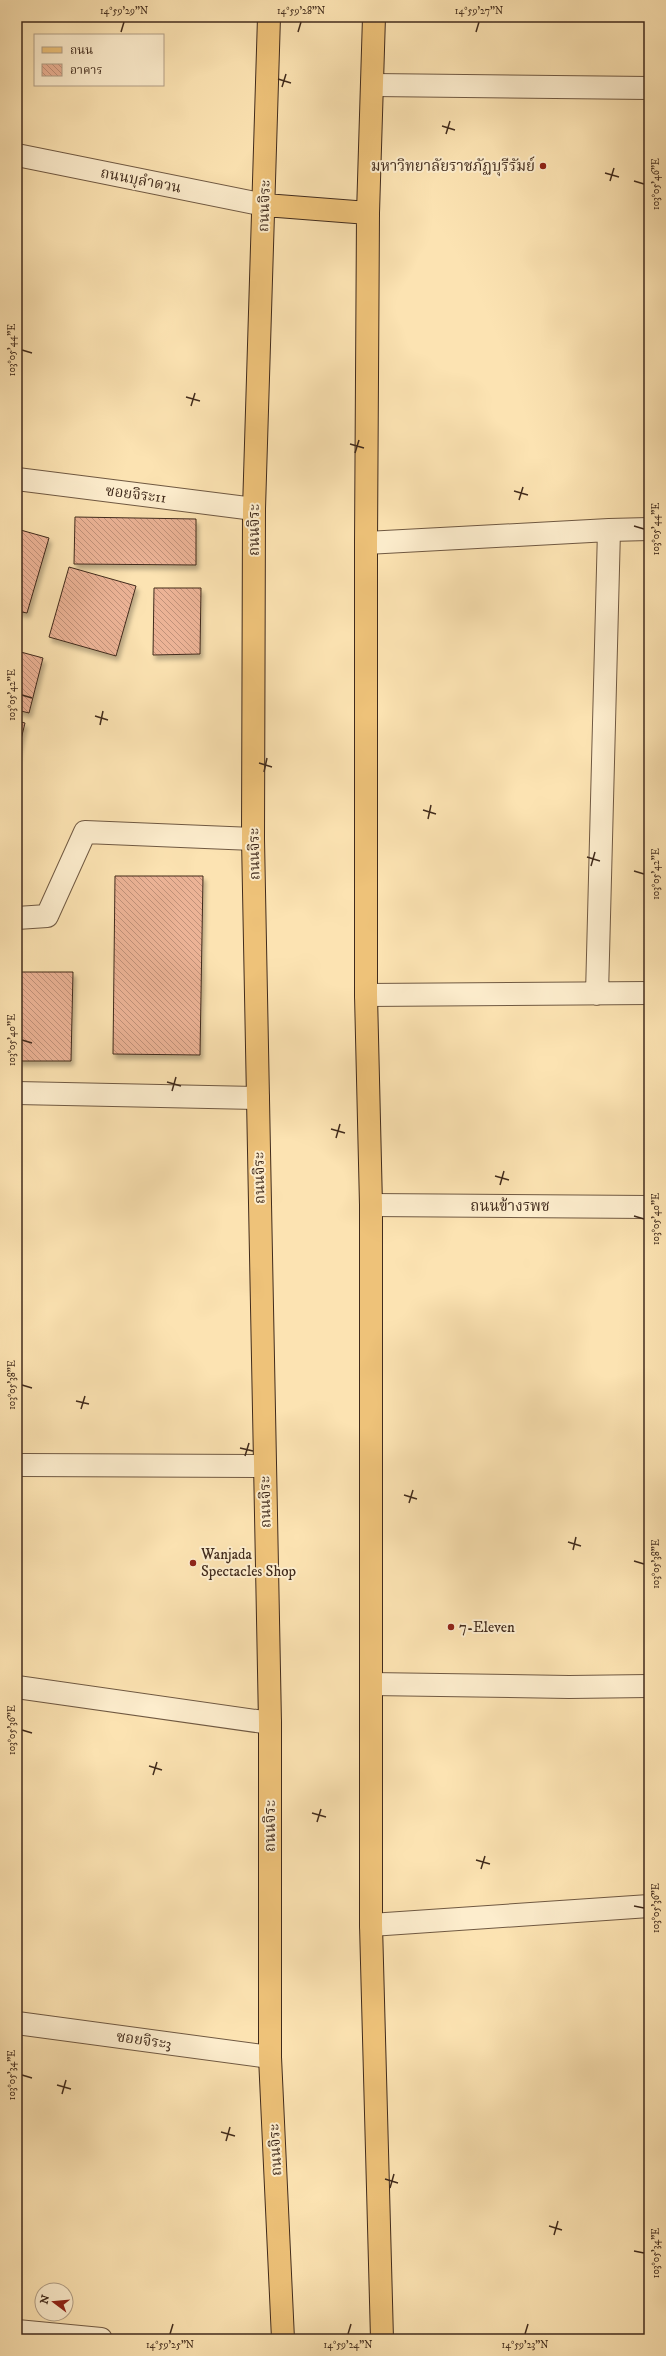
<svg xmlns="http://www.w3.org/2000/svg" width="666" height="2356" viewBox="0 0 666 2356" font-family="'IM FELL DW Pica','Noto Serif Thai',serif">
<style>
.building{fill:url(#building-back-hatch);stroke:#412b1c;filter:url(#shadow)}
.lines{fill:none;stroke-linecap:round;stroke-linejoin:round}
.minor-casing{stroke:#705942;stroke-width:24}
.major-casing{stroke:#412b1c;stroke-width:24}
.minor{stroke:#fdedcd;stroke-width:22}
.major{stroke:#eec279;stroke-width:22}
.ticks{fill:none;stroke:#412b1c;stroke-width:1.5}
.poi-dot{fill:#8f2418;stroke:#fdedcd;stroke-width:1.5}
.labels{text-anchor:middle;stroke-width:4;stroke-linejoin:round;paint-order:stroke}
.poi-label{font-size:15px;fill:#412b1c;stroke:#fdedcd;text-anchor:start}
.street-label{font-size:15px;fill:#412b1c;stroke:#fdedcd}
.neatline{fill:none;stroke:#412b1c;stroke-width:1.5}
.ticks-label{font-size:10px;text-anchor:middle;fill:#412b1c}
</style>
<defs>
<pattern id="building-back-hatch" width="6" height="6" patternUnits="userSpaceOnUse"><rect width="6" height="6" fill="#ecb396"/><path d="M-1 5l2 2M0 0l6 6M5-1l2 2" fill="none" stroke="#c1927a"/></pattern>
<filter id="shadow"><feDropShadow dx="2.5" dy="4.5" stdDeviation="2" flood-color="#0004"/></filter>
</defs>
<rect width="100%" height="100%" fill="#fce3b2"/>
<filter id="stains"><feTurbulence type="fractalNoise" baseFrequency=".005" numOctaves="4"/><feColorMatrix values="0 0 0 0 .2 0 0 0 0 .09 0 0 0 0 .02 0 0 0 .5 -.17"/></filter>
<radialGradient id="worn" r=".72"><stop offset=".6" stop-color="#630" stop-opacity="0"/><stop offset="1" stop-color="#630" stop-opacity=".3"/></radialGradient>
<path class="building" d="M75 517 196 519V565L74 564Z
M17 529 49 538 27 613 17 611Z
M69 567 136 586 116 656 49 637Z
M154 588H201L200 654 153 655Z
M17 651 43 658 29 713 17 710Z
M17 721 25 723 17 756Z
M115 876H203L200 1055 113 1054Z
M17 972H73L71 1061H17Z"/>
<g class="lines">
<g class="minor-casing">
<path id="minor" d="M374 85 649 88
M17 155 265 205
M17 479 254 509
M366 543 609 530
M17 918 47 916 85 832 253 839
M597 994 609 530 649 529
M366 995 649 993
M17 1093 258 1098
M371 1205 649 1207
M23 1465 265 1466
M371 1684 569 1687 649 1686
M17 1687 270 1723
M371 1925 649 1906
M17 2023 270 2057
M17 2331 101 2339"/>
</g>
<g class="major-casing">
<path id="major" d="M269 17 254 509 253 839 270 1723V2057L283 2339
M374 17 368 213 366 543V995L371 1205V1925L382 2339
M265 205 368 213"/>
</g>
<use href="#minor" class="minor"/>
<use href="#major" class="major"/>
</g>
<path class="ticks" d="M121 32 124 22M298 32 301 22M476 32 479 22M278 79 291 83M282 87 286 74M442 126 455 130M446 134 450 121M605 173 619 177M610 181 614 168M634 181 644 184M22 350 32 353M186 397 200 401M191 406 195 393M350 444 364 448M355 453 359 440M514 491 528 495M519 500 523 487M634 526 644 529M22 695 32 698M95 716 108 720M100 725 103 711M259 763 272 767M264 772 267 758M423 810 436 814M428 819 431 805M587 857 600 861M591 866 595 852M634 871 644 874M22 1040 32 1043M167 1082 181 1086M172 1091 176 1077M331 1129 345 1133M336 1138 340 1124M495 1176 509 1180M500 1185 504 1171M634 1216 644 1219M22 1385 32 1388M76 1401 89 1404M81 1409 85 1396M240 1448 253 1451M245 1456 249 1443M404 1495 417 1499M409 1503 413 1490M568 1542 581 1546M573 1550 576 1537M634 1561 644 1564M22 1730 32 1733M149 1766 162 1770M153 1775 157 1762M312 1813 326 1817M317 1822 321 1809M476 1860 490 1864M481 1869 485 1856M634 1906 644 1908M22 2075 32 2078M57 2085 71 2089M62 2094 66 2080M221 2132 235 2136M226 2141 230 2127M385 2179 398 2183M390 2188 394 2174M549 2226 562 2230M554 2235 558 2221M634 2251 644 2253M170 2334 173 2324M348 2334 351 2324M525 2334 528 2324"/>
<g class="poi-dot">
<circle cx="543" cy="166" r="4"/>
<circle cx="193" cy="1563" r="4"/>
<circle cx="451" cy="1627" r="4"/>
</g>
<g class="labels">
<g class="poi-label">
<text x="535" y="171" text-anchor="end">มหาวิทยาลัยราชภัฏบุรีรัมย์</text>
<text x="201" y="1559">Wanjada<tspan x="201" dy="17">Spectacles Shop</tspan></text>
<text x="459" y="1632">7-Eleven</text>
</g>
<g class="street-label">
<text transform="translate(141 180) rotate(11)" y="5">ถนนบุลำดวน</text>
<text transform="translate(264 206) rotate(-88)" y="5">ถนนจิระ</text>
<text transform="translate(136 494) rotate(7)" y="5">ซอยจิระ11</text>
<text transform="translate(254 530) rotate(-90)" y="5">ถนนจิระ</text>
<text transform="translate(254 854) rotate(-91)" y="5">ถนนจิระ</text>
<text transform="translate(259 1178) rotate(-91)" y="5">ถนนจิระ</text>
<text x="510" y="1211">ถนนข้างรพช</text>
<text transform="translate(265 1502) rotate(-91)" y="5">ถนนจิระ</text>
<text transform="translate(270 1826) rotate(-90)" y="5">ถนนจิระ</text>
<text transform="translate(144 2040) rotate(8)" y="5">ซอยจิระ3</text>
<text transform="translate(275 2150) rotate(-93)" y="5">ถนนจิระ</text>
</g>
</g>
<rect width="666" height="2356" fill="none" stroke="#fce3b2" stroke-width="44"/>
<rect x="34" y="34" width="130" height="52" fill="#fdedcd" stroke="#b29f86"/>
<rect x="42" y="47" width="20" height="6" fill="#eec279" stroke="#b29f86"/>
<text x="70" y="54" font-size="12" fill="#412b1c">ถนน</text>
<rect x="42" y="64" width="20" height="12" fill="url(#building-back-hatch)" stroke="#b29f86"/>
<text x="70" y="74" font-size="12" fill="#412b1c">อาคาร</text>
<g transform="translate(54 2302) rotate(286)"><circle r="19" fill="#fdedcd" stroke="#b29f86"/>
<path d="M0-3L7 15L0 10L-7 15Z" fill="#8f2418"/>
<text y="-6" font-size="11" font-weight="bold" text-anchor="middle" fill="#412b1c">N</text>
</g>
<rect x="22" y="22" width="622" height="2312" class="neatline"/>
<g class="ticks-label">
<text x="124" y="14">14°59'29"N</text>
<text x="301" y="14">14°59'28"N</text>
<text x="479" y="14">14°59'27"N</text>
<text transform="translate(655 184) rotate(-90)" y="4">103°05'46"E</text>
<text transform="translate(11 350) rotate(-90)" y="4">103°05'44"E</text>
<text transform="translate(655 529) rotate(-90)" y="4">103°05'44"E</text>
<text transform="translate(11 695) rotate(-90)" y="4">103°05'42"E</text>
<text transform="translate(655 874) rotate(-90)" y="4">103°05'42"E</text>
<text transform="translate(11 1040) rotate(-90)" y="4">103°05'40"E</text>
<text transform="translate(655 1219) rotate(-90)" y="4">103°05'40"E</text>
<text transform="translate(11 1385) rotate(-90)" y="4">103°05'38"E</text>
<text transform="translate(655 1564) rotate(-90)" y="4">103°05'38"E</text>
<text transform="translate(11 1730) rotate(-90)" y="4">103°05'36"E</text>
<text transform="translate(655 1908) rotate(-90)" y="4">103°05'36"E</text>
<text transform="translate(11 2075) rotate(-90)" y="4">103°05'34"E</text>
<text transform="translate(655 2253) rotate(-90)" y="4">103°05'34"E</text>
<text x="170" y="2348">14°59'25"N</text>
<text x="348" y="2348">14°59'24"N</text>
<text x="525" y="2348">14°59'23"N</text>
</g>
<rect width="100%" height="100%" filter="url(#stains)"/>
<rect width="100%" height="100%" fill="url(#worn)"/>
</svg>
